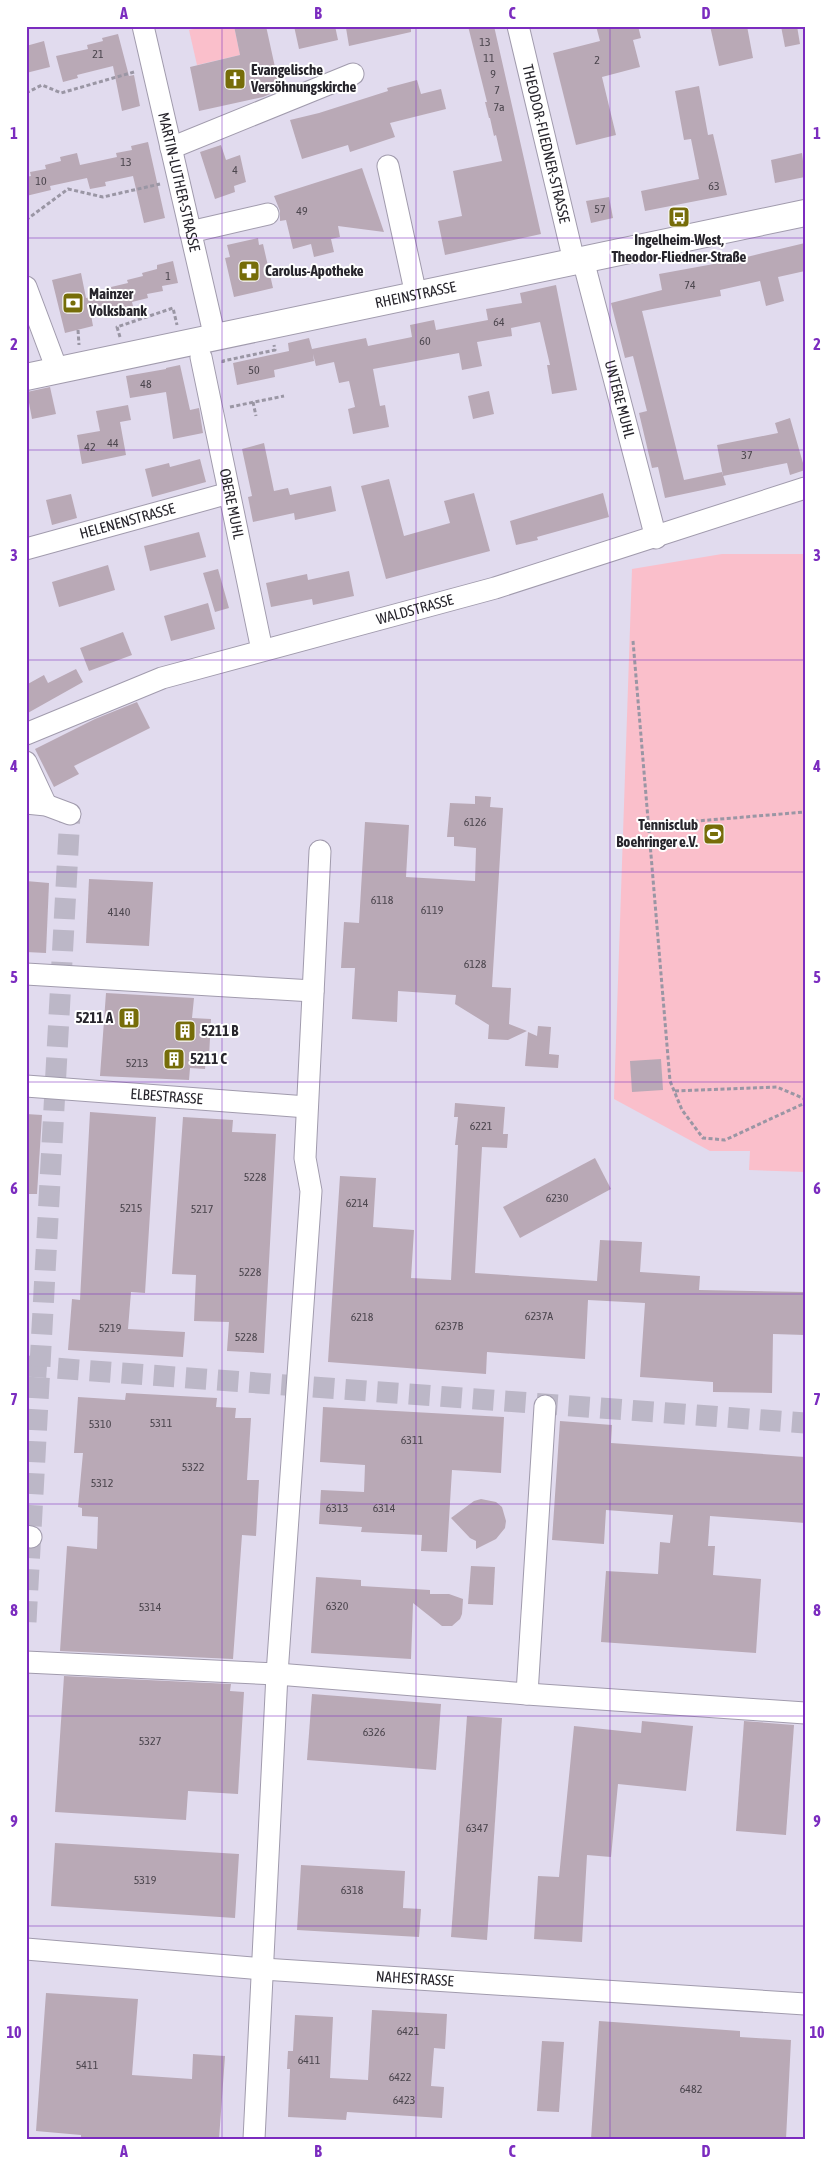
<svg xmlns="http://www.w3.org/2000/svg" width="831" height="2165" font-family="'Asap Condensed',sans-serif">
	<rect width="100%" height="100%" fill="#e1dbee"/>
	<g fill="#fabfcb">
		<polygon points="207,26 234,26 240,55 197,65 189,30"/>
		<polygon points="722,554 805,554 805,1172 749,1170 750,1151 710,1151 614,1099 632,569"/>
	</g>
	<g fill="#b9a9b6">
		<polygon points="234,26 266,26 280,90 263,97 199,111 190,67 240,55"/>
		<polygon points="294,26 335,26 338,40 299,49"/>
		<polygon points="354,26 411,26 411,32 349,46 346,28"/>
		<polygon points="468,26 494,26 541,234 445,255 438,221 462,216 453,171 502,161 496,135 494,136 490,118 489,118 485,102 487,102"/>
		<polygon points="596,26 638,26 641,38 633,40 640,67 602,77 616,135 576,145 553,53 600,41"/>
		<polygon points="710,26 747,26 753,58 719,66"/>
		<polygon points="781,26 797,26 800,44 785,47"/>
		<polygon points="118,34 129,76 134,75 140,106 122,111 113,66 77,75 78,78 63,82 56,56 88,49 87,45 103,41 102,38"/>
		<polygon points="44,41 50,67 26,73 26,46"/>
		<polygon points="417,80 421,94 441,89 446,109 390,123 395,137 350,152 348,145 302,159 290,120 319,113 388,91 387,88"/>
		<polygon points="699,86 708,135 713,134 727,195 645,211 641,191 699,179 691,139 684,140 675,91"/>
		<polygon points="148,142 165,218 144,223 133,176 105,182 106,186 90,189 87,178 50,186 51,190 26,196 26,177 31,176 30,172 46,169 45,165 61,161 60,157 77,153 80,165 117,157 116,153 132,150 131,146"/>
		<polygon points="221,145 226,160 240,155 246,182 234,186 235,192 215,199 200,152"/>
		<polygon points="802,153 805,177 775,183 771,160"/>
		<polygon points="362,168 384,232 338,226 340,237 331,239 334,252 314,257 311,244 293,249 286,220 280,221 280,211 274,196"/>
		<polygon points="609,197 613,218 591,223 586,201"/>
		<polygon points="258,238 259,245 263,244 273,288 234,297 225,258 230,257 227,245"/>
		<polygon points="805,243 805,271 778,277 784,301 766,306 760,281 720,290 721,296 642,311 684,480 722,472 726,485 665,498 658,467 652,468 639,413 647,411 633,356 625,358 611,303 662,290 659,274 730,261"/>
		<polygon points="173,261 178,283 162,286 163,291 147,294 148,298 132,302 133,306 91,315 93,326 65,333 52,280 81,273 86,298 112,292 111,287 128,283 127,280 143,276 142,273 157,269 157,265"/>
		<polygon points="556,285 577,390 552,394 547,365 550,365 540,322 511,328 512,336 477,342 482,366 462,370 459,353 373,369 380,406 385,405 389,427 353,434 348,409 355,407 349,381 339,383 334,362 316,366 313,354 314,361 274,370 275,377 237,385 233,363 289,351 288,343 309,338 312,349 366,338 368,346 412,337 410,325 434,320 436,330 488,320 486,309 522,303 520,293"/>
		<polygon points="180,365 190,410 199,408 203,433 173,439 166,392 130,398 126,376 166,369 166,368"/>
		<polygon points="50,387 56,414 32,419 27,392"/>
		<polygon points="489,391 494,414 473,419 468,396"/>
		<polygon points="128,405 131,420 120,422 126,455 82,464 77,435 100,431 96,411"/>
		<polygon points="790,418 805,470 790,475 787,463 723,476 717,445 778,433 775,423"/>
		<polygon points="264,443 274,491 288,488 290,495 331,486 336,511 295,520 294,513 253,522 248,497 252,496 242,449"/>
		<polygon points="200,459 206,482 152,497 145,469 169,463 170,467"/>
		<polygon points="389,479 404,536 450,523 444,501 474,493 490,551 386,579 361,486"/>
		<polygon points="603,493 609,517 537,537 538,540 516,545 510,521"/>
		<polygon points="71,494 77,518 52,525 46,500"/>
		<polygon points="199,532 206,557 150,571 144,546"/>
		<polygon points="108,565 115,590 59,607 52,582"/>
		<polygon points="218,569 229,608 215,612 203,573"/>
		<polygon points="349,571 354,596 313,605 312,599 271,607 266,583 307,574 308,580"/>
		<polygon points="208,603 215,629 171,641 164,616"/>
		<polygon points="123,632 132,655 89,671 80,648"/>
		<polygon points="76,669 83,682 26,714 26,685 44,675 48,683"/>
		<polygon points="137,702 150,728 74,766 79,774 54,787 35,749 95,719"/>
		<polygon points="475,796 491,797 490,807 503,808 492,987 511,988 509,1024 527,1031 508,1040 488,1039 489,1025 455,1004 456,995 398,991 397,1022 352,1019 355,968 341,968 344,922 359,923 365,822 409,825 406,877 475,881 476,848 454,846 454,837 447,837 450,803 475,804"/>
		<polygon points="89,879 153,882 149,946 86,943"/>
		<polygon points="26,881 49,883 46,953 26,952"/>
		<polygon points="106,993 194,998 192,1018 211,1019 209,1057 206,1057 205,1069 190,1068 189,1080 100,1076"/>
		<polygon points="538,1026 551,1027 549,1054 559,1055 558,1068 525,1066 528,1032 537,1036"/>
		<polygon points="661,1059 663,1090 632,1092 630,1061"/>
		<polygon points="455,1103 505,1107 503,1134 508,1134 507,1148 482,1147 475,1273 597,1281 600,1240 642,1242 640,1272 700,1276 699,1290 805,1292 805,1335 773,1334 772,1393 713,1392 713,1382 640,1377 645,1303 588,1300 585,1359 487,1352 486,1374 328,1362 340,1176 376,1178 373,1227 414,1230 411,1278 451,1280 458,1145 455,1145 458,1117 454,1117"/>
		<polygon points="90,1112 156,1117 145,1293 131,1292 128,1329 185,1332 183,1357 68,1350 72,1299 80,1300"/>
		<polygon points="26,1114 42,1115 37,1194 26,1194"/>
		<polygon points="183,1117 233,1120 232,1132 276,1134 264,1353 227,1351 229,1322 194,1321 196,1275 172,1274"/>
		<polygon points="595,1158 611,1189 520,1238 503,1207"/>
		<polygon points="126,1393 217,1398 216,1407 236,1408 235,1418 251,1418 247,1480 259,1480 256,1536 242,1535 233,1659 60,1651 67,1546 97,1549 98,1517 82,1516 82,1508 78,1507 83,1453 74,1453 78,1397 125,1400"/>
		<polygon points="323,1407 504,1417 501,1473 452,1470 447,1552 421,1551 422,1535 361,1532 362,1527 319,1524 321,1490 364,1492 365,1465 320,1462"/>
		<polygon points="560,1421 612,1425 611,1443 805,1457 805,1523 710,1516 708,1546 715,1546 713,1575 761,1579 756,1653 601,1642 606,1571 658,1574 660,1542 670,1543 673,1515 606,1510 604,1544 552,1540"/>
		<polygon points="481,1499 496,1502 502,1507 506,1521 505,1528 496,1539 476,1549 476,1541 470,1538 451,1518 474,1501"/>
		<polygon points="471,1566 495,1567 493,1605 468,1604"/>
		<polygon points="316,1577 361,1580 361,1586 430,1590 430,1594 449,1594 463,1599 462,1614 460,1619 452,1626 442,1626 413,1603 411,1659 311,1653"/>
		<polygon points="64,1676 231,1684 230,1691 244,1692 238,1794 188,1791 186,1820 55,1812"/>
		<polygon points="312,1694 441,1704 436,1770 307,1760"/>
		<polygon points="467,1716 502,1718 487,1940 451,1937"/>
		<polygon points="642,1721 693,1726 686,1791 618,1784 611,1857 587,1855 582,1942 534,1939 538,1876 559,1877 574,1726 641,1733"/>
		<polygon points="744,1721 794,1725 786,1835 736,1831"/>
		<polygon points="55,1843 239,1854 235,1918 51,1906"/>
		<polygon points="301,1865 405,1871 403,1908 421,1909 419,1937 297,1930"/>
		<polygon points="46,1993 138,1999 132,2075 192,2079 193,2054 225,2056 219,2139 94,2139 81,2138 81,2135 36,2131"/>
		<polygon points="372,2010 447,2014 445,2049 434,2048 431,2086 444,2087 442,2118 347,2112 346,2120 288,2117 290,2069 287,2069 288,2051 293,2051 295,2015 333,2017 330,2078 368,2080"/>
		<polygon points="599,2021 740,2031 740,2037 791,2040 786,2139 591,2139"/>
		<polygon points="542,2041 564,2042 559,2112 537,2111"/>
	</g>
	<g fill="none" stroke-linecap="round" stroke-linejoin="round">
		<g stroke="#bcb7c7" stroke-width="21" stroke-dasharray="21 11" stroke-linecap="butt">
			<polyline points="26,1366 805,1423"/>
			<polyline points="26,1622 70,814"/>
		</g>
		<g stroke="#a19bad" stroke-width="23">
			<g id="minor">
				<path id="s1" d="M143,26l72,312"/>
				<path id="s2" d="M518,26l56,235"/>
				<polyline points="171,148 353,74"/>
				<polyline points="388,166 416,295"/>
				<polyline points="190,232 268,214"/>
				<path id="s3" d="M583,260l73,278"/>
				<polyline points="26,287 53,359 55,371"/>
				<path id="s4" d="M201,357l61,293"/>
				<path id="s5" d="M26,549l203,-56"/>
				<path id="s6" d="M26,734l136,-56 333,-90 310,-100"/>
				<polyline points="26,762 46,805"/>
				<polyline points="26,803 46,805 70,814"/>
				<polyline points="26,974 313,991"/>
				<path id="s7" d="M26,1086l281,21"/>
				<polyline points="26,1536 31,1537"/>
				<polyline points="26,1662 277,1674 527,1694 805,1713"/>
				<polyline points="527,1694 545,1406"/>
				<path id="s8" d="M26,1949l237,20 542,35"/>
				<polyline points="254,2139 277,1674 311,1191 305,1158 320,851"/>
			</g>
		</g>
		<g stroke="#a19bad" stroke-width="28">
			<g id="major">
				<path id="s9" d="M26,377l779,-164"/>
			</g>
		</g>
		<g stroke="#9a96a4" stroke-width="3" stroke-dasharray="4 2.5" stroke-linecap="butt">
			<polyline points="26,93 42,85 61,93 134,72"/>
			<polyline points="26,220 68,189 103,197 160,184"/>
			<polyline points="78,330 79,345"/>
			<polyline points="120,337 117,327 173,308 177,325"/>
			<polyline points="223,363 223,361 275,350 274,345"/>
			<polyline points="253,402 256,416"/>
			<polyline points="230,407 284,396"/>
			<polyline points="633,641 670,1081 682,1110 703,1138 725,1140 805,1103"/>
			<polyline points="649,825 805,812"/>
			<polyline points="675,1091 777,1087 805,1099"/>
		</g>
		<use href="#minor" stroke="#fff" stroke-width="21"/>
		<use href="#major" stroke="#fff" stroke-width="26"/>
	</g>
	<path fill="none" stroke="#7b2cbf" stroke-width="1" stroke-opacity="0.55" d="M222,26v2113M416,26v2113M610,26v2113M26,238h779M26,450h779M26,660h779M26,872h779M26,1082h779M26,1294h779M26,1504h779M26,1716h779M26,1926h779"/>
	<defs>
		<g id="church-square" transform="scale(1.125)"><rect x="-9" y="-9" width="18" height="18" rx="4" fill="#766d09" stroke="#fff"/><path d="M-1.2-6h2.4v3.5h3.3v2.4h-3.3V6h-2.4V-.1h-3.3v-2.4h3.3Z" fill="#fff"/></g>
		<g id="bus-square" transform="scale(1.125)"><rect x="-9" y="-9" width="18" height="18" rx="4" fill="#766d09" stroke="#fff"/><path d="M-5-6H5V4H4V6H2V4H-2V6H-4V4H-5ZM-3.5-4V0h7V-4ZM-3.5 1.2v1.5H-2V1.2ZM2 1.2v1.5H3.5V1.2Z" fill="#fff"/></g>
		<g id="pharmacy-square" transform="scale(1.125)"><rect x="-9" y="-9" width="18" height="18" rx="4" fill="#766d09" stroke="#fff"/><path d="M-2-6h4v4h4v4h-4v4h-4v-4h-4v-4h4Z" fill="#fff"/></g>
		<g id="bank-square" transform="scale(1.125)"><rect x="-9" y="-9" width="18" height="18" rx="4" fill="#766d09" stroke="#fff"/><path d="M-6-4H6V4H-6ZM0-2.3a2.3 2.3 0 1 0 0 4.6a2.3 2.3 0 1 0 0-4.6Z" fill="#fff"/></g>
		<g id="stadium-square" transform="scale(1.125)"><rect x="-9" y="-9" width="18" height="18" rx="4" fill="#766d09" stroke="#fff"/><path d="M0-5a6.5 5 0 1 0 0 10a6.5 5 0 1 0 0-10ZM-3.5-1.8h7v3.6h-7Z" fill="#fff"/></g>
		<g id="building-square" transform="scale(1.125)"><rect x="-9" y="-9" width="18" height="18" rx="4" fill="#766d09" stroke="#fff"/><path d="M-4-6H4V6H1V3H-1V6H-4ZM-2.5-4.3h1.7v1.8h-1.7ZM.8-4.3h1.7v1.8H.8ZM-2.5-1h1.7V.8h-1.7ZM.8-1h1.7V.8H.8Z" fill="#fff"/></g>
	</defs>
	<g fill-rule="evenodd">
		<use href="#church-square" x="235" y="79"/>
		<use href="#bus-square" x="679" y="217"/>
		<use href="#pharmacy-square" x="249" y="271"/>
		<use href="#bank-square" x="73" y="303"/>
		<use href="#stadium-square" x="714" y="834"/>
		<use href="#building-square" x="129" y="1018"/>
		<use href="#building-square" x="185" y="1031"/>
		<use href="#building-square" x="174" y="1059"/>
	</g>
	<g text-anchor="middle" stroke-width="4" stroke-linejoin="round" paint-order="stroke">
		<g font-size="12" fill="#4c464e">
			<text x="485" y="46">13</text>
			<text x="98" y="58">21</text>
			<text x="489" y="62">11</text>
			<text x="597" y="64">2</text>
			<text x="493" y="78">9</text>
			<text x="497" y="94">7</text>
			<text x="499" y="111">7a</text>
			<text x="126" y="166">13</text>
			<text x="235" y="174">4</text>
			<text x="41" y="185">10</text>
			<text x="714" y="190">63</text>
			<text x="600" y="213">57</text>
			<text x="302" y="215">49</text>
			<text x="168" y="280">1</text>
			<text x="690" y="289">74</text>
			<text x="499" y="326">64</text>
			<text x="425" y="345">60</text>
			<text x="254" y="374">50</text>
			<text x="146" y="388">48</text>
			<text x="113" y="447">44</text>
			<text x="90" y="451">42</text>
			<text x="747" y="459">37</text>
			<text x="475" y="826">6126</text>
			<text x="382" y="904">6118</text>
			<text x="432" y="914">6119</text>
			<text x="119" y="916">4140</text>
			<text x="475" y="968">6128</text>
			<text x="137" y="1067">5213</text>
			<text x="481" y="1130">6221</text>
			<text x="255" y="1181">5228</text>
			<text x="557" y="1202">6230</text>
			<text x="357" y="1207">6214</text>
			<text x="131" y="1212">5215</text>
			<text x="202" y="1213">5217</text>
			<text x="250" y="1276">5228</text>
			<text x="539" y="1320">6237A</text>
			<text x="362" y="1321">6218</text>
			<text x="449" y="1330">6237B</text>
			<text x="110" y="1332">5219</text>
			<text x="246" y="1341">5228</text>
			<text x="161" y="1427">5311</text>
			<text x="100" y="1428">5310</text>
			<text x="412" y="1444">6311</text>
			<text x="193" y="1471">5322</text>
			<text x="102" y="1487">5312</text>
			<text x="337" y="1512">6313</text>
			<text x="384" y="1512">6314</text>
			<text x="337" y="1610">6320</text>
			<text x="150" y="1611">5314</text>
			<text x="374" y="1736">6326</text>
			<text x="150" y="1745">5327</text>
			<text x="477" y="1832">6347</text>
			<text x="145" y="1884">5319</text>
			<text x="352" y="1894">6318</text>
			<text x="408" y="2035">6421</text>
			<text x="309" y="2064">6411</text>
			<text x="87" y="2069">5411</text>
			<text x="400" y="2081">6422</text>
			<text x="691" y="2093">6482</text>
			<text x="404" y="2104">6423</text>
		</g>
		<g font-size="15" font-weight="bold" fill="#27252c" stroke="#fff" text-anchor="start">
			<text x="251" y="75">Evangelische<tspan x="251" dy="17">Versöhnungskirche</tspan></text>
			<text x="679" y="245" text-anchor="middle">Ingelheim-West,<tspan x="679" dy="17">Theodor-Fliedner-Straße</tspan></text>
			<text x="265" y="276">Carolus-Apotheke</text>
			<text x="89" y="299">Mainzer<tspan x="89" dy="17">Volksbank</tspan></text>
			<text x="698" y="830" text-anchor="end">Tennisclub<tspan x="698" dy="17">Boehringer e.V.</tspan></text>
			<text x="113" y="1023" text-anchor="end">5211 A</text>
			<text x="201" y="1036">5211 B</text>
			<text x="190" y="1064">5211 C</text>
		</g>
		<g font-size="15" fill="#27252c" stroke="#fff">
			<text dy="5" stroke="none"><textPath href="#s2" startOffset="121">THEODOR-FLIEDNER-STRASSE</textPath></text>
			<text dy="5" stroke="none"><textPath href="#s1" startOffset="160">MARTIN-LUTHER-STRASSE</textPath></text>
			<text dy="5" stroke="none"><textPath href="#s9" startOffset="398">RHEINSTRASSE</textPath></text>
			<text dy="5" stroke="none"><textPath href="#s3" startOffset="144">UNTERE MUHL</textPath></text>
			<text dy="5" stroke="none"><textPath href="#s4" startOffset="150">OBERE MUHL</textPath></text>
			<text dy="5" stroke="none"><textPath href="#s5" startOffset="105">HELENENSTRASSE</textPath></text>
			<text dy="5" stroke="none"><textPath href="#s6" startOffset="409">WALDSTRASSE</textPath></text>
			<text dy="5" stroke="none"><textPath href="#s7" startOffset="141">ELBESTRASSE</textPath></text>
			<text dy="5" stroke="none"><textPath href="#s8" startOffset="390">NAHESTRASSE</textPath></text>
		</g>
	</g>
	<rect width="831" height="2165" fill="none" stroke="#ffffff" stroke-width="55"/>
	<rect x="28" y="28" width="776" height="2110" fill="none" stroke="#7b2cbf" stroke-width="2"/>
	<g font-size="16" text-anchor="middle" font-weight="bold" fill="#7b2cbf">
		<text x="124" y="19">A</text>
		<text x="318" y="19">B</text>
		<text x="512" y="19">C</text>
		<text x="706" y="19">D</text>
		<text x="14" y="139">1</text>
		<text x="817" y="139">1</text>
		<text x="14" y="350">2</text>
		<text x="817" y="350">2</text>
		<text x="14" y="561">3</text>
		<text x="817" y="561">3</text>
		<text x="14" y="772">4</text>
		<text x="817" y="772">4</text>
		<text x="14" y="983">5</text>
		<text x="817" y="983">5</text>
		<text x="14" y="1194">6</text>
		<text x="817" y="1194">6</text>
		<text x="14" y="1405">7</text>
		<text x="817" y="1405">7</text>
		<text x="14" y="1616">8</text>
		<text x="817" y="1616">8</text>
		<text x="14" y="1827">9</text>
		<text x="817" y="1827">9</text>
		<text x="14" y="2038">10</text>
		<text x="817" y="2038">10</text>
		<text x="124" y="2157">A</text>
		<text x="318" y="2157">B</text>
		<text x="512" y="2157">C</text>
		<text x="706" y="2157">D</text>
	</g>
</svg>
